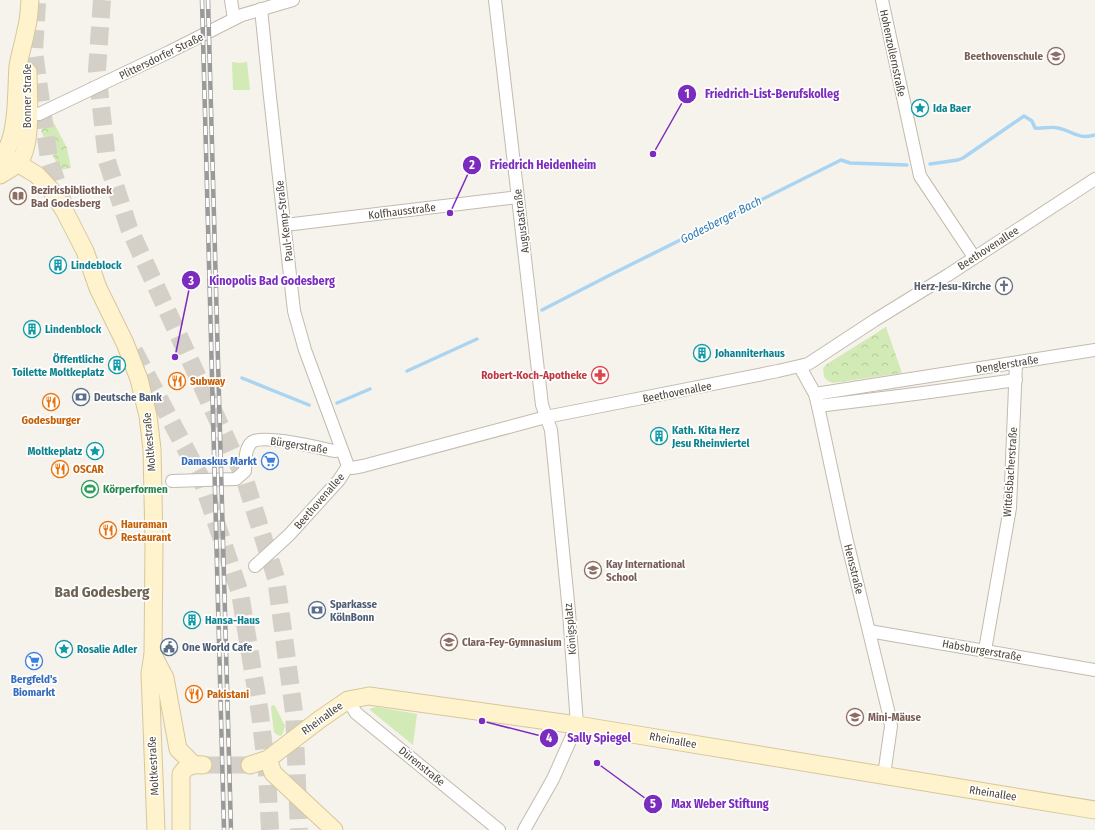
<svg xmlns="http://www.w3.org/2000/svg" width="1095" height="830" font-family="'Fira Sans Condensed',sans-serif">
	<defs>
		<pattern id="park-crowns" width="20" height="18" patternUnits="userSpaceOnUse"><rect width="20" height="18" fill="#d2eab5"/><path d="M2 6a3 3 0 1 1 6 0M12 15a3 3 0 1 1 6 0" fill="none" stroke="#b6ca9c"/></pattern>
	</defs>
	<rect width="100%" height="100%" fill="#f6f3ec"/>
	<g fill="#d2eab5">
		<polygon points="232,62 239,63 247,62 250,90 233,90"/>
		<polygon points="272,705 275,706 285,726 283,733 281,736 277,735 274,732 271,708"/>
		<polygon points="377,707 417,714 413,745 370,710 371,708"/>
	</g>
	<g fill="url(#park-crowns)">
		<polygon points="53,121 67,148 71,168 60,170 41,131 44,126"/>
		<polygon points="886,327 902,373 833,383 828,381 824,377 823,368 827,364"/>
	</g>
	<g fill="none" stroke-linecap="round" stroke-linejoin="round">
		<g stroke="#a9d4f2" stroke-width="3.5">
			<path d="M930,164l28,-4 5,-2 61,-42 8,5 3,7c8,1 15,-2 23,0 15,3 20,12 37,7"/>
			<polyline points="542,310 612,274 837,162 841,160 850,163 907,165"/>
			<polyline points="407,371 477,339"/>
			<polyline points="242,378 309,405"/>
			<polyline points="337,403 370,389"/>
		</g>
		<polyline stroke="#d4d0c8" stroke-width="17" stroke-dasharray="17 8" stroke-linecap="butt" points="204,765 250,765"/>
		<g stroke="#d4d0c8" stroke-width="18" stroke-dasharray="18 9" stroke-linecap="butt">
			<polyline points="102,0 97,70 107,161 129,228 244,477 276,578 294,712 299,830"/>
			<polyline points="37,3 34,52 49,159 65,208"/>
			<polyline points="134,351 201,478 240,593 260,714 267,773 270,830"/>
		</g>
		<g stroke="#c2bbae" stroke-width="14">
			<g id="street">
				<polyline points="231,0 234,19"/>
				<polyline points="495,0 542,405 551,430 569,612 577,725 553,779 524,830"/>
				<polyline points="882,0 920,176 974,257"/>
				<polyline points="261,9 270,97 294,311 305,350 348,466"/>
				<polyline points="29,114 39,114 169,52 242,15 293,0"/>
				<polyline points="285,225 518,197"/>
				<polyline points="800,367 815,394 818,406 846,537 888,710 891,726 884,775"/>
				<polyline points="815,394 1095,350"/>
				<polyline points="818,406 923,393 1016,380"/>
				<polyline points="348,466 352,468 363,466 546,417 778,371 808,364 875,320 948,275 1095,179"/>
				<path d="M172,481l64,-2 9,-8c1,-10 -1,-22 7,-29 11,-8 68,6 82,9l7,-1"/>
				<polyline points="255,566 289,535 339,480 348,466"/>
				<polyline points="869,631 1095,670"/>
				<polyline points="985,650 1010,508 1016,363"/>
				<polyline points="348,700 356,713 499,830"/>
			</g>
		</g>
		<g stroke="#d6c79b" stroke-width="19">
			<g id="secondary">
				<polyline points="4,155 37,175 51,190 65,212 85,251 98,288 125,343 139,379 148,416 152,449 154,542 153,655 150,673 156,830"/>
				<path d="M0,157c19,-14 16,-68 18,-91 2,-12 6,-24 8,-36 3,-9 3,-20 4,-30"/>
				<path d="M0,175c6,-4 13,-7 18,-12 15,-15 10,-70 10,-91"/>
				<polyline points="153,655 165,678 178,749 193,764"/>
				<polyline points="268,759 273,773 334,830"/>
				<polyline points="250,765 268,759 319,720 348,700 369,696 577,725 1095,810"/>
				<path d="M181,830v-56c6,-9 12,-10 22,-9"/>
			</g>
		</g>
		<use href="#street" stroke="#fff" stroke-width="12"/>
		<use href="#secondary" stroke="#fff3cd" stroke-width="17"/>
		<g stroke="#9a9a9a" stroke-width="4.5">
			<g id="rail">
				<polyline points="202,0 224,830"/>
				<polyline points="208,0 231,830"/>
			</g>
		</g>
		<use href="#rail" stroke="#fff" stroke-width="3" stroke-dasharray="9" stroke-linecap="butt"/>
	</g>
	<defs>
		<g id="school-ring" transform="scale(0.9)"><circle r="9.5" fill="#fff" stroke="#8d6e63" stroke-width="1.5"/><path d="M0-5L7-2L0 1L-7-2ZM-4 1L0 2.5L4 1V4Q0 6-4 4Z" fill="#8d6e63"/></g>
		<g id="sight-ring" transform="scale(0.9)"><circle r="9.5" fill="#fff" stroke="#0f9aa8" stroke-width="1.5"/><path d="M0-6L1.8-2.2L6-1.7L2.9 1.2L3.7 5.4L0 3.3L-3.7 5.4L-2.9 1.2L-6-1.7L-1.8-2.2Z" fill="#0f9aa8"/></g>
		<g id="library-ring" transform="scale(0.9)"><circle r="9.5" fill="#fff" stroke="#8d6e63" stroke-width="1.5"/><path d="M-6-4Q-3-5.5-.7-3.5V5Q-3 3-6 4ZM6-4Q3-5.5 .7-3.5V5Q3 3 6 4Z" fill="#8d6e63"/></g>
		<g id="building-ring" transform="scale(0.9)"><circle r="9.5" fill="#fff" stroke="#0f9aa8" stroke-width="1.5"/><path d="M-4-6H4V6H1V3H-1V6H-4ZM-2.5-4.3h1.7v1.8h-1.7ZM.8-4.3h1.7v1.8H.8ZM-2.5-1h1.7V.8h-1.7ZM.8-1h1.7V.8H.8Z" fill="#0f9aa8"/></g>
		<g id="church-ring" transform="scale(0.9)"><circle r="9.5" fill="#fff" stroke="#6b7280" stroke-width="1.5"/><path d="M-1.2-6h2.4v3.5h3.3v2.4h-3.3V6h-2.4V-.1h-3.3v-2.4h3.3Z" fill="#6b7280"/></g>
		<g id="pharmacy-ring" transform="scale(0.9)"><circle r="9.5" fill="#fff" stroke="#e0444e" stroke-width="1.5"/><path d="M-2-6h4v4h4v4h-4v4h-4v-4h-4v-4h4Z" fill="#e0444e"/></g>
		<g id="restaurant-ring" transform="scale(0.9)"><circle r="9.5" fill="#fff" stroke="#e8710a" stroke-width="1.5"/><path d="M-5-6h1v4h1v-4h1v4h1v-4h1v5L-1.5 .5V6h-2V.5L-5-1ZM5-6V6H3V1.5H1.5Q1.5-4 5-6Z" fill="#e8710a"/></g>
		<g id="bank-ring" transform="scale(0.9)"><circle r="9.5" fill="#fff" stroke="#5c6f8a" stroke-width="1.5"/><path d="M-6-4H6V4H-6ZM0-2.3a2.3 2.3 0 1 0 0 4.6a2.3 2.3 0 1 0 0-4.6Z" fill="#5c6f8a"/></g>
		<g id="supermarket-ring" transform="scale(0.9)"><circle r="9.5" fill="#fff" stroke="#3f7fe0" stroke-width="1.5"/><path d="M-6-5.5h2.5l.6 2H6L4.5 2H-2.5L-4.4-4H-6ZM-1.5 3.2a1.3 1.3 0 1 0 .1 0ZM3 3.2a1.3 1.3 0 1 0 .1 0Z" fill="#3f7fe0"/></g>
		<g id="stadium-ring" transform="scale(0.9)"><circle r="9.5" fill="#fff" stroke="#2e9e5b" stroke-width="1.5"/><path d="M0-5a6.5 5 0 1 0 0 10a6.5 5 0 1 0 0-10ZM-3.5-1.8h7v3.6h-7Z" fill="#2e9e5b"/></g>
		<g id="civic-ring" transform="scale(0.9)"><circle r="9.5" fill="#fff" stroke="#5c6f8a" stroke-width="1.5"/><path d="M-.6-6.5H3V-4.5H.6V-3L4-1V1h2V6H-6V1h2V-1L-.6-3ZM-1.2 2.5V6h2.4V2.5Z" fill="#5c6f8a"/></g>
	</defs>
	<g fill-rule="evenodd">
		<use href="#school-ring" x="1056" y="56"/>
		<use href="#sight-ring" x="920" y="108"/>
		<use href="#library-ring" x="18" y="196"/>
		<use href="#building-ring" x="58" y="265"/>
		<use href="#church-ring" x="1004" y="286"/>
		<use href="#building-ring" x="32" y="329"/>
		<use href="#building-ring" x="702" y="353"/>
		<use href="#building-ring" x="117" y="365"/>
		<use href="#pharmacy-ring" x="600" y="375"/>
		<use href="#restaurant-ring" x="177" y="381"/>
		<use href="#bank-ring" x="81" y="397"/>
		<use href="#restaurant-ring" x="51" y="402"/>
		<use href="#building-ring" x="659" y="436"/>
		<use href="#sight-ring" x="95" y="451"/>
		<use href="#supermarket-ring" x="270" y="461"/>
		<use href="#restaurant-ring" x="60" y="469"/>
		<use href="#stadium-ring" x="90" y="489"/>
		<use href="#restaurant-ring" x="108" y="530"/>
		<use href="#school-ring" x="593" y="570"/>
		<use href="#bank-ring" x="317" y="610"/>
		<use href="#building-ring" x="192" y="620"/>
		<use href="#school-ring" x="449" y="642"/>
		<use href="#civic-ring" x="169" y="647"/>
		<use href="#sight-ring" x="64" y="649"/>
		<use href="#supermarket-ring" x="34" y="661"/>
		<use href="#restaurant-ring" x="194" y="694"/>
		<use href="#school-ring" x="855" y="717"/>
	</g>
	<g text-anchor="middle" stroke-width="3.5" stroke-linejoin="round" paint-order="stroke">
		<g font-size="11" fill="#4b4439" stroke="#fff">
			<text transform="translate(893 53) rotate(78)" y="4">Hohenzollernstraße</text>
			<text transform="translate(161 56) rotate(-26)" y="4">Plittersdorfer Straße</text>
			<text transform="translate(27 96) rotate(-90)" y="4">Bonner Straße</text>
			<text transform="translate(402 211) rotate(-7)" y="4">Kolfhausstraße</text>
			<text transform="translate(284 221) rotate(-97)" y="4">Paul-Kemp-Straße</text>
			<text transform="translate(521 221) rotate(-97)" y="4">Augustastraße</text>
			<text transform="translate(988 248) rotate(-33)" y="4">Beethovenallee</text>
			<text transform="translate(1007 364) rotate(-9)" y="4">Denglerstraße</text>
			<text transform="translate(677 392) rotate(-11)" y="4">Beethovenallee</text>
			<text transform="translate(149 442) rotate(-95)" y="4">Moltkestraße</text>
			<text transform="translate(299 445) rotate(9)" y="4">Bürgerstraße</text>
			<text transform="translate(1010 472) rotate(-86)" y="4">Wittelsbacherstraße</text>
			<text transform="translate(319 501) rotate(-49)" y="4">Beethovenallee</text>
			<text transform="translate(854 569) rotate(76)" y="4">Hensstraße</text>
			<text transform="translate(570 629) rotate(-95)" y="4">Königsplatz</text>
			<text transform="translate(982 650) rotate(10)" y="4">Habsburgerstraße</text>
			<text transform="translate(322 718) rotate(-36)" y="4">Rheinallee</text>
			<text transform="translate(673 740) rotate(10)" y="4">Rheinallee</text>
			<text transform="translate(153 766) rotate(-93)" y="4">Moltkestraße</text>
			<text transform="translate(422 766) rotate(39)" y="4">Dürenstraße</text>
			<text transform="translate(993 793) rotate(9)" y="4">Rheinallee</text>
		</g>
		<g font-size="11" font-weight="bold" fill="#785e54" stroke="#fff" text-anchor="start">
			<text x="1043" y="60" text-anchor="end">Beethovenschule</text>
			<text x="31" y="194">Bezirksbibliothek<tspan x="31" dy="13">Bad Godesberg</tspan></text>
			<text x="606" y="568">Kay International<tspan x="606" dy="13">School</tspan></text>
			<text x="462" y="646">Clara-Fey-Gymnasium</text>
			<text x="868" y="721">Mini-Mäuse</text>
		</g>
		<g font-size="11" font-weight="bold" fill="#0d838f" stroke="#fff" text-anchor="start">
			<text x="933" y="112">Ida Baer</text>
			<text x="71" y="269">Lindeblock</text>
			<text x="45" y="333">Lindenblock</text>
			<text x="715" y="357">Johanniterhaus</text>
			<text x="104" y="363" text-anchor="end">Öffentliche<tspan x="104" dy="13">Toilette Moltkeplatz</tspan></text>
			<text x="672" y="434">Kath. Kita Herz<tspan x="672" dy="13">Jesu Rheinviertel</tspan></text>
			<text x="82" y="455" text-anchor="end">Moltkeplatz</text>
			<text x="205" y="624">Hansa-Haus</text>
			<text x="77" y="653">Rosalie Adler</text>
		</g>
		<g font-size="11" font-weight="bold" fill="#5b616d" stroke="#fff" text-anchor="end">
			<text x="991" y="290">Herz-Jesu-Kirche</text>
		</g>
		<g font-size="11" font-weight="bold" fill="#be3a42" stroke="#fff" text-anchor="end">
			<text x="587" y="379">Robert-Koch-Apotheke</text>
		</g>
		<g font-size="11" font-weight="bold" fill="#c56008" stroke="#fff" text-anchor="start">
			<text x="190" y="385">Subway</text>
			<text x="51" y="424" text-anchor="middle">Godesburger</text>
			<text x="73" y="473">OSCAR</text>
			<text x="121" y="528">Hauraman<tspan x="121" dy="13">Restaurant</tspan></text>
			<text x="207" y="698">Pakistani</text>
		</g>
		<g font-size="11" font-weight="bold" fill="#4e5e75" stroke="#fff" text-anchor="start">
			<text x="94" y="401">Deutsche Bank</text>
			<text x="330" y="608">Sparkasse<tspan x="330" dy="13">KölnBonn</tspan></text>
			<text x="182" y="651">One World Cafe</text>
		</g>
		<g font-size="11" font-weight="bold" fill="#366cbe" stroke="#fff" text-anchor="end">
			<text x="257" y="465">Damaskus Markt</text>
			<text x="34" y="683" text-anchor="middle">Bergfeld's<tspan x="34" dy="13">Biomarkt</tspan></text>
		</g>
		<g font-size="11" font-weight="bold" fill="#27864d" stroke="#fff" text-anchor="start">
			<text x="103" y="493">Körperformen</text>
		</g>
		<g font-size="12" font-style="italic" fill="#2e7ab2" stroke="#fff">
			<text transform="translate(721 220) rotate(-27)" y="4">Godesberger Bach</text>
		</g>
		<g font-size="15" font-weight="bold" fill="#6e6250" stroke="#fff">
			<text x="102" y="597">Bad Godesberg</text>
		</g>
	</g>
	<path fill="none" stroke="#7b2cbf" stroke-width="1.5" d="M653 154L687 94M450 213L472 165M175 357L191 280M482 721L549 738M597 763L653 804"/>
	<g fill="#7b2cbf" stroke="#fff" stroke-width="1.5">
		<circle cx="653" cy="154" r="4"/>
		<circle cx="450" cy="213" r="4"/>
		<circle cx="175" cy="357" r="4"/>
		<circle cx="482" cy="721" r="4"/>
		<circle cx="597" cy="763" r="4"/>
		<circle cx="687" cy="94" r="10"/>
		<circle cx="472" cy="165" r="10"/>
		<circle cx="191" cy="280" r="10"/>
		<circle cx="549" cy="738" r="10"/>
		<circle cx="653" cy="804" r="10"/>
	</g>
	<g font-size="12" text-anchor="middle" font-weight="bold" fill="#fff">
		<text x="687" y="98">1</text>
		<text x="472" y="169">2</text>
		<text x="191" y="285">3</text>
		<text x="549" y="742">4</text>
		<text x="653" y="808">5</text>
	</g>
	<g font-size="12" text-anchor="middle" font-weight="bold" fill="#7b2cbf" stroke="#fff" stroke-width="3.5" stroke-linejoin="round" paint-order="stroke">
		<text x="772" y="98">Friedrich-List-Berufskolleg</text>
		<text x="543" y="169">Friedrich Heidenheim</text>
		<text x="272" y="285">Kinopolis Bad Godesberg</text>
		<text x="599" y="742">Sally Spiegel</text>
		<text x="720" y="808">Max Weber Stiftung</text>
	</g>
</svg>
